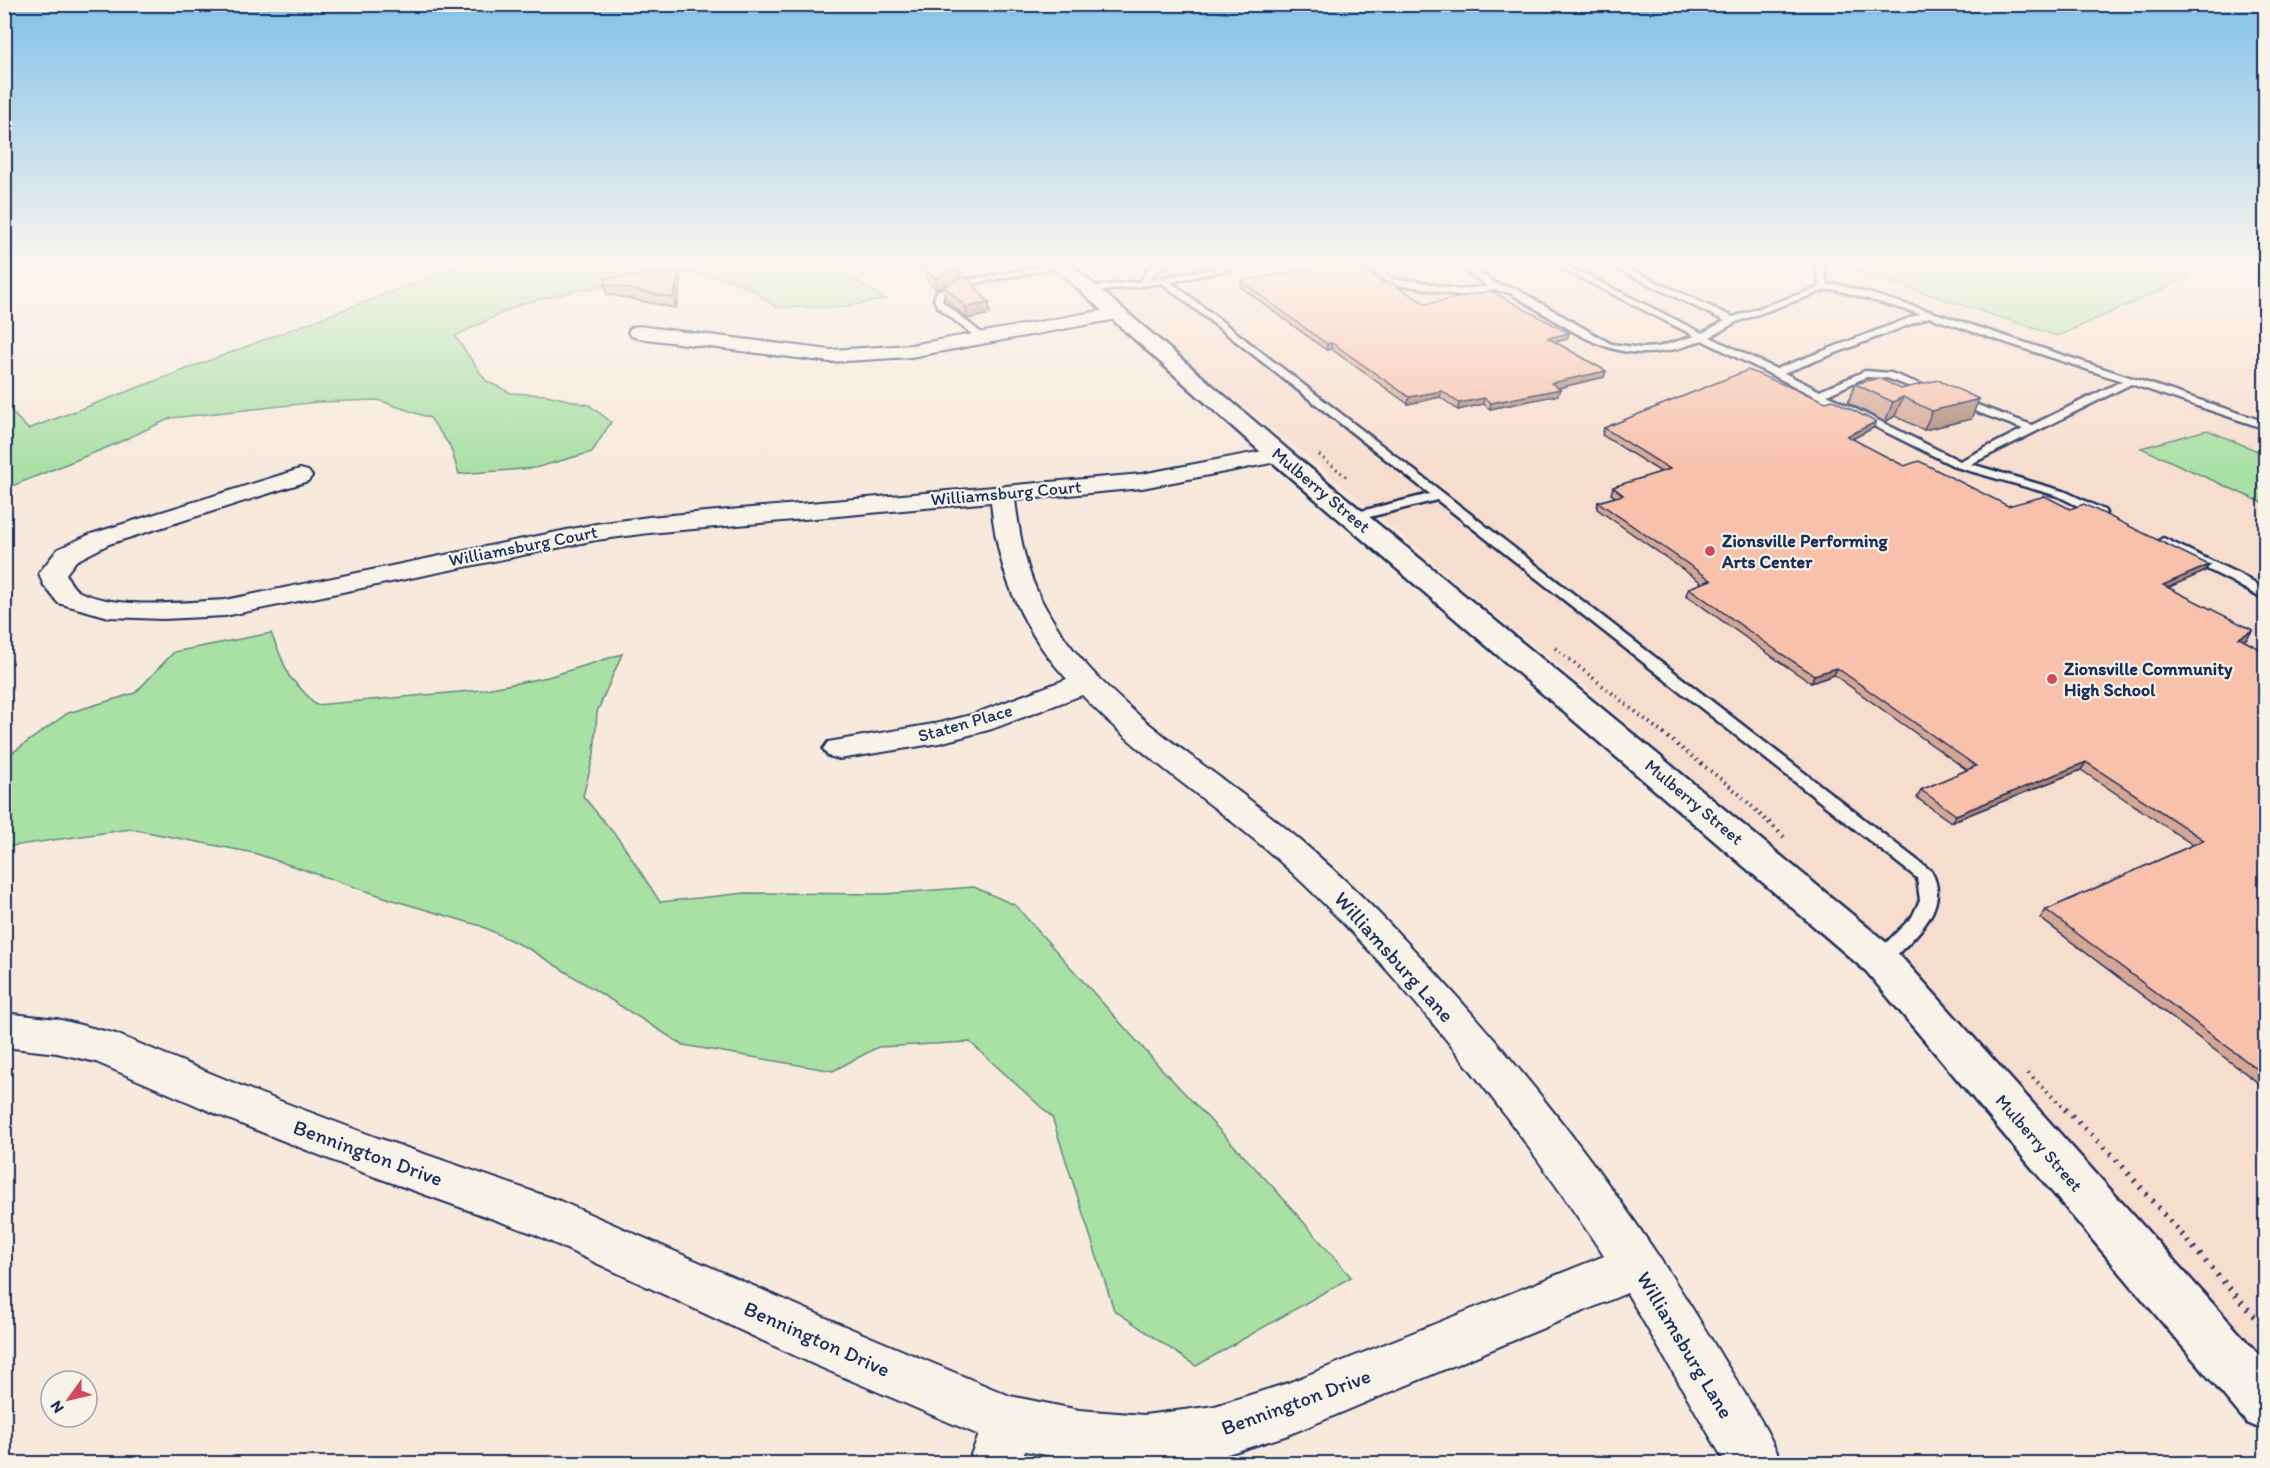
<svg xmlns="http://www.w3.org/2000/svg" width="2270" height="1468" font-family="Itim,sans-serif">
	<rect width="100%" height="100%" fill="#f7e9dc"/>
	<filter id="ink" filterUnits="userSpaceOnUse"><feTurbulence type="fractalNoise" baseFrequency=".0167" numOctaves="2"/><feDisplacementMap in="SourceGraphic" scale="12" xChannelSelector="R" yChannelSelector="G"/><feConvolveMatrix kernelMatrix="1 2 1 2 8 2 1 2 1" color-interpolation-filters="sRGB"/></filter>
	<g filter="url(#ink)">
		<polygon fill="#f7ddcd" points="1125,264 2265,264 2265,1372 2005,1073 1813,883 1593,694 1474,597 1316,463 1172,350 1098,283 1094,272"/>
		<g fill="#a9e0a4" stroke="#628881" stroke-width="1.5">
			<polygon points="465,264 849,264 868,278 855,280 886,299 842,307 776,307 752,289 725,278 689,272 579,290 521,304 455,336 486,381 511,393 547,395 589,405 611,422 592,452 535,468 459,474 450,446 430,418 378,400 318,402 171,418 113,445 5,489 4,404 28,429"/>
			<polygon points="1834,264 2142,264 2190,277 2058,336"/>
			<polygon points="2207,430 2265,454 2265,504 2141,448"/>
			<polygon points="271,633 289,676 316,705 481,690 548,677 622,654 597,712 594,754 583,796 621,842 660,902 746,893 884,894 974,887 1015,905 1159,1066 1274,1188 1351,1277 1196,1366 1114,1310 1052,1117 970,1042 878,1047 833,1071 683,1045 531,950 481,926 396,901 254,853 131,829 5,847 5,758 68,713 135,693 174,652"/>
		</g>
		<g fill="none" stroke-linecap="round" stroke-linejoin="round">
			<g stroke="#1b2f5e" stroke-width="5">
				<g id="service">
					<polygon points="1057,264 1065,266 963,286 944,294 942,300 944,303 985,336 985,340 979,340 938,307 934,300 937,291 961,281"/>
					<path d="M1156,264h15l-16,7 -5,9 86,-16h17l-82,18 760,589c22,38 -21,70 -45,94l-6,2 -6,-2 -3,-5 3,-5 38,-38 8,-17 -3,-22 -480,-378 -84,21 -4,-1v-6l81,-20 -268,-211 -74,10 -4,-3 4,-3 53,-6 6,-12z"/>
					<path d="M1360,264h10l25,16 22,1 42,9 29,-4 -34,-22h10l35,21 17,4 95,55 31,4 16,-1 37,-11 -142,-72h11l138,69 23,-12 -118,-57h11l115,53 87,-30 -6,-23h8l6,21h12l92,27 334,110v7l-135,-45 -160,80 95,28 38,18 2,3 -6,4 -42,-21 -102,-29 -254,-127c-83,35 -123,-7 -192,-47l-14,-3 -37,6 -42,-9 -24,-2zM1826,290h11l83,24 -144,55 -66,-32 26,-15zM1929,317l193,64 -90,44 -71,-26h-8v4l70,26 -63,32 -133,-66 39,-18 21,1 47,18 5,-3 -1,-2 -47,-18 -26,-2 -45,20 -36,-18z"/>
					<polygon points="2163,538 2243,576 2266,591 2266,601 2233,582 2159,545 2157,542"/>
				</g>
			</g>
			<g stroke="#1b2f5e" stroke-width="4">
				<g id="minor">
					<polygon points="1116,308 1123,310 1125,314 1123,318 911,357 830,362 638,338 631,336 628,332 631,328 638,326 830,350 911,345"/>
					<path d="M1279,448l8,2 4,5 -4,5 -145,28 -127,12c4,30 9,63 22,91 44,95 138,151 218,213 50,38 97,81 140,126 122,127 232,268 322,419 22,37 49,74 65,115h-56l-99,-171 -339,142 -73,23 -41,6h-79l-70,-13 -5,13h-53l12,-29 -166,-71 -281,-131 -173,-62 -138,-55 -125,-54 -39,-9 -53,-6v-34l53,6 59,15 135,56 127,48 182,63 289,127 161,68 69,14 65,5 71,-9 73,-23 316,-127c-90,-136 -198,-278 -318,-389 -65,-60 -144,-107 -204,-172l-90,34 -53,14 -100,16 -11,-3 -5,-7 5,-7 111,-19 32,-8 96,-36c-46,-49 -70,-110 -76,-177l-342,31 -53,7 -371,76 -62,3 -54,-2 -51,-14 -15,-19 -4,-11 19,-24 33,-15 209,-65 8,2 4,5 -4,5 -199,63 -33,17 -10,13c3,6 7,15 14,18 39,18 102,10 145,8l371,-76 53,-7 493,-43z"/>
				</g>
			</g>
			<g stroke="#1b2f5e" stroke-width="5">
				<polygon id="tertiary" points="1050,264 1070,264 1288,450 1894,949 2266,1363 2266,1431 2247,1423 1866,971 1270,460"/>
			</g>
			<polyline stroke="#1b2f5e" stroke-width="3" stroke-dasharray="1.5 4" stroke-linecap="butt" points="1319,455 1348,478"/>
			<polyline stroke="#1b2f5e" stroke-width="4" stroke-dasharray="1.5 4.5" stroke-linecap="butt" points="1555,648 1737,792 1770,824"/>
			<g stroke="#1b2f5e" stroke-width="4.5" stroke-dasharray="1.5 5" stroke-linecap="butt">
				<polyline points="1769,822 1785,838"/>
				<polyline points="2028,1073 2066,1110"/>
			</g>
			<polyline stroke="#1b2f5e" stroke-width="6" stroke-dasharray="2 7" stroke-linecap="butt" points="2065,1109 2113,1156 2266,1330"/>
			<use href="#service" fill="#f7f3e8" fill-rule="evenodd"/>
			<use href="#minor" fill="#f7f3e8" fill-rule="evenodd"/>
			<use href="#tertiary" fill="#f7f3e8" fill-rule="evenodd"/>
		</g>
		<g fill="#d5a693" stroke="#1b2f5e" stroke-width="1.5">
			<polygon points="918,264 955,264 960,279 990,314 967,319 945,298 944,286 957,280 936,289 926,279 925,274"/>
			<polygon points="679,273 681,282 676,308 607,294 605,284"/>
			<polygon points="1241,281 1384,283 1426,304 1569,333 1567,339 1555,342 1606,371 1604,377 1558,388 1558,395 1490,409 1483,404 1458,410 1440,397 1408,404 1331,349 1326,350 1241,287"/>
			<polygon points="1855,384 1901,389 1971,419 1924,430 1895,416 1885,422 1848,403"/>
			<polygon points="1826,402 1873,428 1852,439 1904,466 2008,506 2070,509 2209,565 2204,572 2168,587 2247,638 2243,640 2265,652 2265,1088 2040,918 2046,910 2193,845 2081,770 1951,822 1917,798 1921,790 1967,770 1834,675 1811,683 1777,660 1686,595 1689,588 1702,583 1597,509 1598,502 1615,497 1611,494 1613,487 1661,472 1602,435 1604,428"/>
		</g>
		<g fill="#ae8778" stroke="#1b2f5e" stroke-width="1.5">
			<polygon points="959,268 960,279 936,289 935,278"/>
			<polygon points="679,273 681,282 676,308 673,298"/>
			<polygon points="989,303 990,314 967,319 966,307"/>
			<polygon points="1569,333 1567,339 1546,344 1548,338"/>
			<polygon points="1332,343 1331,349 1326,350 1327,344"/>
			<polygon points="1606,371 1604,377 1549,390 1551,383"/>
			<polygon points="1560,389 1558,395 1490,409 1491,403"/>
			<polygon points="1442,391 1440,397 1408,404 1409,397"/>
			<polygon points="1903,397 1895,416 1885,422 1893,402"/>
			<polygon points="1484,398 1483,404 1458,410 1459,403"/>
			<polygon points="1979,399 1971,419 1924,430 1932,411"/>
			<polygon points="1876,422 1873,428 1845,443 1847,436"/>
			<polygon points="2209,565 2204,572 2158,592 2163,585"/>
			<polygon points="2253,630 2247,638 2234,646 2239,638"/>
			<polygon points="1837,668 1834,675 1811,683 1814,675"/>
			<polygon points="2086,762 2081,770 1951,822 1956,815"/>
		</g>
		<g fill="#f8c1ab" stroke="#1b2f5e" stroke-width="1.5">
			<polygon points="926,264 955,264 959,268 935,278 925,267 928,267"/>
			<polygon points="1340,264 1352,264 1384,283 1390,282 1426,304 1491,291 1569,333 1548,338 1606,371 1551,383 1560,389 1491,403 1484,398 1459,403 1442,391 1409,397 1332,343 1327,344 1241,281"/>
			<polygon points="679,273 673,298 605,284 605,278"/>
			<polygon points="966,276 989,303 966,307 944,286"/>
			<polygon points="1748,370 1826,402 1833,400 1876,422 1847,436 1904,466 1919,461 2008,506 2045,496 2070,509 2084,504 2209,565 2163,585 2253,630 2239,638 2265,652 2265,1075 2046,910 2204,840 2086,762 1956,815 1921,790 1976,766 1837,668 1814,675 1780,653 1689,588 1711,580 1598,502 1623,495 1613,487 1670,469 1604,428"/>
			<polygon points="1879,378 1901,389 1938,380 1979,399 1932,411 1903,397 1893,402 1855,384"/>
		</g>
	</g>
	<linearGradient id="sky" x2="0" y2="1"><stop stop-color="#82c2e9"/><stop offset="0.56" stop-color="#fbf5ef"/><stop offset="1" stop-color="#fbf5ef" stop-opacity="0"/></linearGradient>
	<rect width="2270" height="470" fill="url(#sky)"/>
	<g fill="#d1495b" stroke="#f7f3e8" stroke-width="2">
		<circle cx="1710" cy="551" r="6"/>
		<circle cx="2052" cy="679" r="6"/>
	</g>
	<g text-anchor="middle" stroke-width="4.5" stroke-linejoin="round" paint-order="stroke">
		<g font-size="18" fill="#1b2f5e" stroke="#f7f3e8">
			<text transform="translate(1321 490) rotate(40)" y="6">Mulberry Street</text>
			<text transform="translate(1006 493) rotate(-5)" y="6">Williamsburg Court</text>
			<text transform="translate(523 546) rotate(-11)" y="6">Williamsburg Court</text>
			<text transform="translate(965 723) rotate(-16)" y="6">Staten Place</text>
			<text transform="translate(1694 802) rotate(40)" y="6">Mulberry Street</text>
			<text transform="translate(2039 1143) rotate(49)" y="6">Mulberry Street</text>
		</g>
		<g font-size="18" font-weight="bold" fill="#1b2f5e" stroke="#f7f3e8" text-anchor="start">
			<text x="1722" y="547">Zionsville Performing<tspan x="1722" dy="21">Arts Center</tspan></text>
			<text x="2064" y="675">Zionsville Community<tspan x="2064" dy="21">High School</tspan></text>
		</g>
		<g font-size="21" fill="#1b2f5e" stroke="#f7f3e8">
			<text transform="translate(1394 957) rotate(48)" y="7">Williamsburg Lane</text>
			<text transform="translate(368 1153) rotate(20)" y="7">Bennington Drive</text>
			<text transform="translate(817 1339) rotate(24)" y="7">Bennington Drive</text>
			<text transform="translate(1685 1345) rotate(59)" y="7">Williamsburg Lane</text>
			<text transform="translate(1296 1402) rotate(-20)" y="7">Bennington Drive</text>
		</g>
	</g>
	<rect width="2270" height="1468" fill="none" stroke="#f7f3e8" stroke-width="24"/>
	<rect x="12" y="12" width="2246" height="1444" fill="none" stroke="#1b2f5e" stroke-width="2" filter="url(#ink)"/>
	<g transform="translate(69 1399) rotate(236)"><circle r="28" fill="#f7f3e8" stroke="#9fa5b1" stroke-width="1.5"/>
	<path d="M0-4.5L10 22L0 15L-10 22Z" fill="#d1495b"/>
	<text y="-9" font-size="16" font-weight="bold" text-anchor="middle" fill="#1b2f5e">N</text>
	</g>
</svg>
